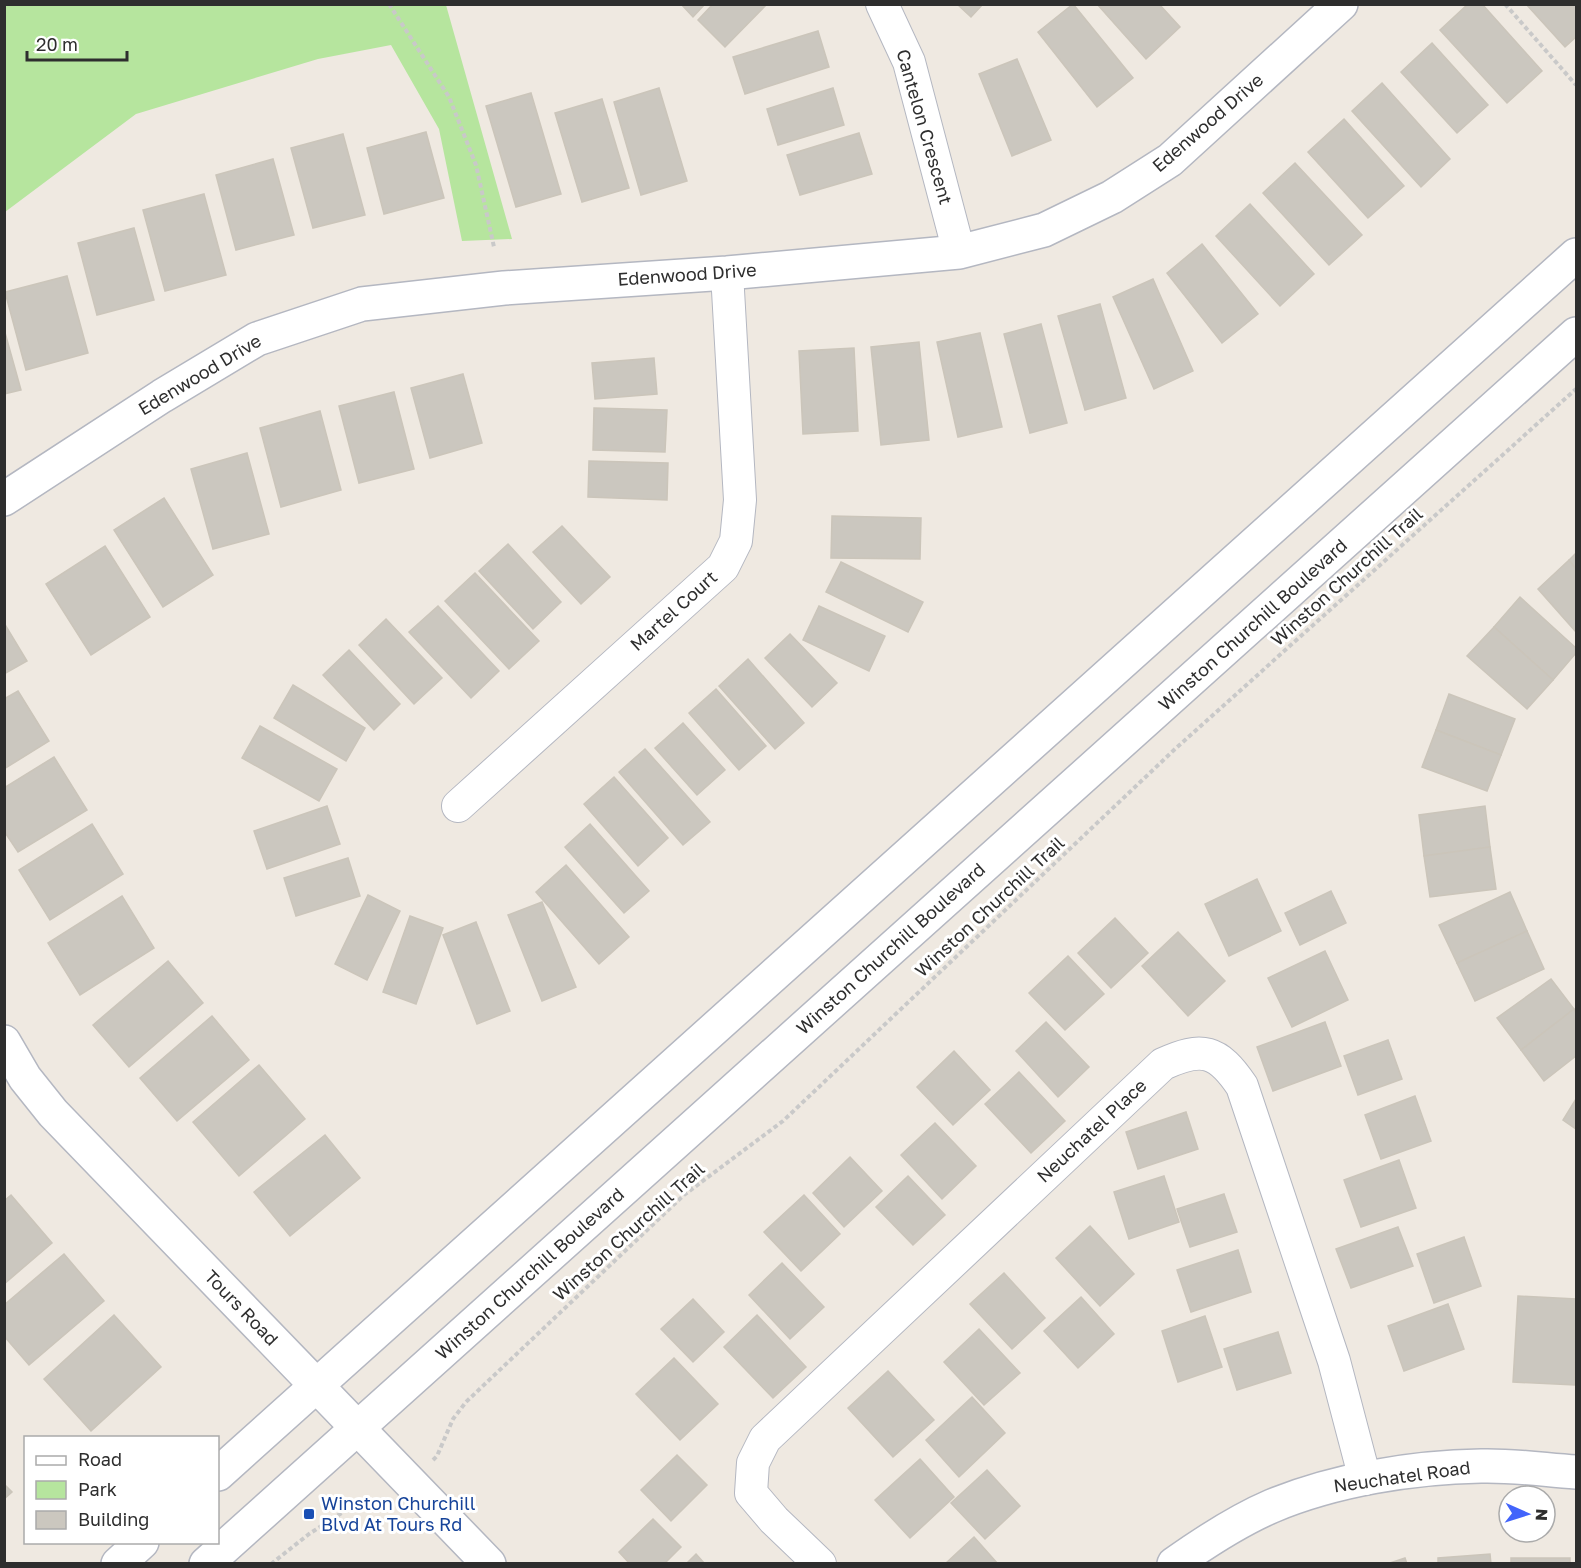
<svg xmlns="http://www.w3.org/2000/svg" width="1581" height="1568" font-family="'Golos Text',sans-serif">
	<rect width="100%" height="100%" fill="#efe9e1"/>
	<polygon fill="#b6e59e" points="5,4 446,5 512,239 462,241 439,129 391,45 318,59 136,114 5,212"/>
	<g fill="#cbc7bf" stroke="#cbc5ba" stroke-width="1.5">
		<polygon points="681,4 705,4 693,17"/>
		<polygon points="713,4 767,4 725,47 698,20"/>
		<polygon points="957,4 983,4 971,17"/>
		<polygon points="1073,4 1133,78 1097,107 1038,32"/>
		<polygon points="1097,4 1159,4 1180,27 1146,59"/>
		<polygon points="1468,4 1482,4 1542,71 1507,103 1440,30"/>
		<polygon points="1526,4 1576,4 1576,37 1565,47"/>
		<polygon points="818,31 829,67 745,94 733,57"/>
		<polygon points="1432,43 1488,105 1457,133 1401,72"/>
		<polygon points="1017,59 1051,140 1012,156 979,74"/>
		<polygon points="1382,83 1450,159 1421,187 1352,111"/>
		<polygon points="659,88 687,181 641,195 614,102"/>
		<polygon points="833,88 844,125 778,145 767,109"/>
		<polygon points="531,93 561,194 516,207 486,106"/>
		<polygon points="602,99 629,188 582,202 555,113"/>
		<polygon points="1344,119 1404,186 1368,218 1308,152"/>
		<polygon points="426,132 444,198 384,214 367,148"/>
		<polygon points="859,133 872,174 800,195 787,155"/>
		<polygon points="343,134 365,215 313,228 291,148"/>
		<polygon points="273,159 294,235 236,250 216,175"/>
		<polygon points="1295,163 1362,235 1329,265 1263,193"/>
		<polygon points="204,194 226,275 165,291 143,210"/>
		<polygon points="1250,204 1314,274 1280,306 1216,236"/>
		<polygon points="134,228 154,300 97,315 78,243"/>
		<polygon points="1202,244 1258,314 1222,343 1167,273"/>
		<polygon points="67,276 88,353 26,370 5,292"/>
		<polygon points="1153,279 1193,371 1154,389 1113,297"/>
		<polygon points="1100,304 1126,398 1085,410 1058,316"/>
		<polygon points="1041,324 1067,423 1030,433 1004,334"/>
		<polygon points="4,329 21,390 4,394"/>
		<polygon points="980,333 1002,427 958,437 937,342"/>
		<polygon points="919,342 929,440 881,445 871,347"/>
		<polygon points="854,348 858,431 803,434 799,351"/>
		<polygon points="654,358 657,394 595,399 592,363"/>
		<polygon points="463,374 482,443 430,458 411,388"/>
		<polygon points="394,392 414,469 359,483 339,406"/>
		<polygon points="594,408 667,410 665,452 593,450"/>
		<polygon points="320,411 341,490 281,507 260,428"/>
		<polygon points="247,453 269,534 213,549 191,469"/>
		<polygon points="589,461 668,463 667,500 588,497"/>
		<polygon points="164,498 213,575 163,607 114,530"/>
		<polygon points="832,516 921,518 920,559 831,558"/>
		<polygon points="562,526 610,577 581,604 533,552"/>
		<polygon points="508,544 561,602 533,629 479,571"/>
		<polygon points="105,546 150,617 91,655 46,584"/>
		<polygon points="1576,553 1576,569 1569,560"/>
		<polygon points="1569,560 1576,569 1576,632 1538,589"/>
		<polygon points="841,562 923,602 908,632 826,592"/>
		<polygon points="475,573 539,641 509,669 445,601"/>
		<polygon points="1520,597 1576,648 1576,653 1553,680 1494,627"/>
		<polygon points="438,606 499,671 471,698 409,632"/>
		<polygon points="819,606 885,636 869,671 803,640"/>
		<polygon points="386,619 442,678 414,704 359,645"/>
		<polygon points="4,623 27,661 4,674"/>
		<polygon points="1494,627 1553,680 1527,709 1467,656"/>
		<polygon points="790,634 837,683 812,707 765,658"/>
		<polygon points="349,650 400,704 374,730 323,675"/>
		<polygon points="748,659 804,723 775,749 719,686"/>
		<polygon points="293,685 365,728 346,761 274,718"/>
		<polygon points="716,689 766,746 739,770 689,713"/>
		<polygon points="18,691 49,741 4,769 4,699"/>
		<polygon points="1449,694 1515,719 1501,755 1436,730"/>
		<polygon points="683,723 725,770 697,795 655,748"/>
		<polygon points="260,726 337,769 319,801 242,758"/>
		<polygon points="1436,730 1501,755 1487,791 1422,767"/>
		<polygon points="645,749 710,822 683,845 619,772"/>
		<polygon points="54,757 87,810 18,852 4,831 4,788"/>
		<polygon points="614,777 668,838 638,866 584,804"/>
		<polygon points="327,806 340,844 267,869 254,831"/>
		<polygon points="1485,806 1490,847 1424,856 1419,815"/>
		<polygon points="92,824 123,874 50,920 19,870"/>
		<polygon points="590,824 649,891 624,913 565,847"/>
		<polygon points="1490,847 1496,889 1430,897 1424,856"/>
		<polygon points="348,858 360,896 296,916 284,878"/>
		<polygon points="566,865 629,937 599,964 536,892"/>
		<polygon points="1257,879 1281,931 1229,956 1205,904"/>
		<polygon points="1331,891 1346,923 1300,945 1285,913"/>
		<polygon points="1510,892 1527,931 1457,963 1439,925"/>
		<polygon points="368,895 400,911 367,980 335,964"/>
		<polygon points="122,896 154,948 80,995 48,943"/>
		<polygon points="542,902 576,987 542,1001 508,915"/>
		<polygon points="410,916 443,928 416,1004 383,992"/>
		<polygon points="1115,918 1148,953 1111,988 1078,953"/>
		<polygon points="476,922 510,1011 477,1024 443,935"/>
		<polygon points="1527,931 1544,969 1475,1001 1457,963"/>
		<polygon points="1178,932 1225,981 1188,1016 1142,966"/>
		<polygon points="1325,951 1348,1000 1292,1027 1268,978"/>
		<polygon points="1068,956 1104,994 1065,1030 1029,993"/>
		<polygon points="168,961 203,1003 129,1067 93,1025"/>
		<polygon points="1551,979 1574,1009 1521,1050 1497,1018"/>
		<polygon points="1574,1009 1576,1013 1576,1056 1544,1081 1521,1050"/>
		<polygon points="212,1016 249,1060 177,1121 140,1078"/>
		<polygon points="1046,1022 1089,1067 1058,1097 1016,1051"/>
		<polygon points="1325,1022 1341,1066 1273,1091 1257,1047"/>
		<polygon points="1388,1040 1402,1079 1358,1095 1344,1056"/>
		<polygon points="954,1051 990,1090 953,1125 917,1087"/>
		<polygon points="259,1065 305,1119 239,1176 193,1122"/>
		<polygon points="1019,1072 1065,1121 1031,1153 985,1104"/>
		<polygon points="1415,1096 1431,1141 1381,1159 1365,1115"/>
		<polygon points="1576,1099 1576,1129 1563,1120"/>
		<polygon points="1186,1112 1198,1149 1138,1169 1126,1132"/>
		<polygon points="935,1123 976,1166 942,1199 901,1155"/>
		<polygon points="325,1135 360,1178 290,1236 254,1192"/>
		<polygon points="850,1157 882,1191 844,1227 813,1193"/>
		<polygon points="1399,1160 1416,1208 1361,1227 1344,1180"/>
		<polygon points="908,1176 945,1215 913,1245 876,1207"/>
		<polygon points="1164,1176 1179,1222 1129,1239 1114,1192"/>
		<polygon points="1224,1194 1237,1232 1190,1247 1177,1209"/>
		<polygon points="11,1195 52,1243 4,1284 4,1201"/>
		<polygon points="804,1195 840,1234 801,1271 764,1232"/>
		<polygon points="1090,1226 1134,1274 1100,1306 1056,1258"/>
		<polygon points="1398,1227 1413,1266 1351,1288 1336,1249"/>
		<polygon points="1464,1237 1481,1286 1434,1303 1417,1254"/>
		<polygon points="1238,1250 1251,1292 1191,1312 1177,1270"/>
		<polygon points="64,1254 104,1301 29,1365 4,1336 4,1305"/>
		<polygon points="782,1263 824,1307 790,1339 749,1295"/>
		<polygon points="1004,1273 1045,1318 1012,1349 970,1304"/>
		<polygon points="1518,1296 1576,1299 1575,1385 1513,1382"/>
		<polygon points="1081,1297 1114,1334 1078,1368 1044,1331"/>
		<polygon points="693,1299 724,1332 693,1362 661,1329"/>
		<polygon points="1448,1304 1464,1349 1404,1371 1388,1326"/>
		<polygon points="114,1315 161,1367 91,1431 44,1379"/>
		<polygon points="757,1315 806,1367 773,1398 724,1347"/>
		<polygon points="1205,1316 1222,1367 1178,1382 1162,1331"/>
		<polygon points="979,1329 1020,1373 984,1405 944,1362"/>
		<polygon points="1278,1332 1291,1373 1237,1390 1224,1349"/>
		<polygon points="674,1358 718,1404 680,1440 636,1394"/>
		<polygon points="888,1371 934,1420 893,1457 848,1408"/>
		<polygon points="972,1397 1005,1433 959,1477 926,1440"/>
		<polygon points="677,1455 707,1485 671,1521 641,1490"/>
		<polygon points="920,1459 954,1497 910,1538 875,1500"/>
		<polygon points="987,1470 1020,1506 985,1539 951,1503"/>
		<polygon points="4,1484 12,1492 4,1499"/>
		<polygon points="653,1519 681,1547 664,1564 630,1564 619,1552"/>
		<polygon points="974,1537 998,1564 945,1564"/>
		<polygon points="696,1554 705,1564 686,1564"/>
		<polygon points="1490,1554 1491,1564 1438,1564 1438,1558"/>
		<polygon points="1405,1558 1407,1564 1387,1564"/>
		<rect x="1511" y="1558" width="59" height="6"/>
	</g>
	<g fill="none" stroke-linecap="round" stroke-linejoin="round">
		<g stroke="#b4b7c1" stroke-width="34">
			<g id="minor">
				<polyline points="882,4 909,62 959,252"/>
				<polyline points="458,806 723,567 736,541 740,500 727,273"/>
				<path d="M820,1564l-46,-44 -23,-27 2,-30 12,-24 398,-375c39,-18 55,-14 79,22l92,275 31,118"/>
			</g>
		</g>
		<g stroke="#b4b7c1" stroke-width="36">
			<g id="tertiary">
				<polyline points="4,499 162,396 257,339 362,304 504,288 727,273 959,252 1044,230 1112,197 1170,160 1341,4"/>
				<polyline points="4,1042 25,1078 53,1113 489,1564"/>
				<path d="M1174,1564c31,-22 63,-43 98,-58 62,-26 141,-39 209,-40 32,-1 64,4 95,6"/>
			</g>
		</g>
		<g stroke="#b4b7c1" stroke-width="36">
			<g id="secondary">
				<polyline points="218,1474 1576,255"/>
				<polyline points="118,1564 142,1542"/>
				<polyline points="206,1564 1576,334"/>
			</g>
		</g>
		<g stroke="#c9c9c9" stroke-width="4" stroke-dasharray="4.5 3" stroke-linecap="butt">
			<polyline points="389,4 449,97 476,165 494,247"/>
			<polyline points="1505,4 1576,85"/>
			<polyline points="433,1460 437,1456 453,1419 466,1402 684,1195 783,1121 1174,750 1576,389"/>
			<polyline points="271,1564 309,1534 354,1505 380,1505 384,1502"/>
		</g>
		<use href="#minor" stroke="#fff" stroke-width="32"/>
		<use href="#tertiary" stroke="#fff" stroke-width="33"/>
		<use href="#secondary" stroke="#fff" stroke-width="33"/>
	</g>
	<rect fill="#1a4fb4" stroke="#fff" stroke-width="2" x="303" y="1508" width="12" height="12" rx="3"/>
	<g text-anchor="middle" stroke-width="6" stroke-linejoin="round" paint-order="stroke">
		<g font-size="18" fill="#2e2e2e" stroke="#fff">
			<text transform="translate(1208 123) rotate(-41)" y="6">Edenwood Drive</text>
			<text transform="translate(924 127) rotate(74)" y="6">Cantelon Crescent</text>
			<text transform="translate(687 275) rotate(-4)" y="6">Edenwood Drive</text>
			<text transform="translate(200 375) rotate(-31)" y="6">Edenwood Drive</text>
			<text transform="translate(1347 577) rotate(-42)" y="6">Winston Churchill Trail</text>
			<text transform="translate(674 611) rotate(-42)" y="6">Martel Court</text>
			<text transform="translate(1253 625) rotate(-42)" y="6">Winston Churchill Boulevard</text>
			<text transform="translate(990 907) rotate(-43)" y="6">Winston Churchill Trail</text>
			<text transform="translate(891 949) rotate(-42)" y="6">Winston Churchill Boulevard</text>
			<text transform="translate(1092 1131) rotate(-43)" y="6">Neuchatel Place</text>
			<text transform="translate(629 1232) rotate(-42)" y="6">Winston Churchill Trail</text>
			<text transform="translate(530 1274) rotate(-42)" y="6">Winston Churchill Boulevard</text>
			<text transform="translate(241 1308) rotate(46)" y="6">Tours Road</text>
			<text transform="translate(1402 1477) rotate(-8)" y="6">Neuchatel Road</text>
		</g>
		<g font-size="18" fill="#164399" stroke="#fff" text-anchor="start">
			<text x="321" y="1510">Winston Churchill<tspan x="321" dy="21">Blvd At Tours Rd</tspan></text>
		</g>
	</g>
	<rect width="1581" height="1568" fill="none" stroke="#2e2e2e" stroke-width="12"/>
	<rect x="24" y="1436" width="195" height="108" fill="#ffffff" stroke="#ababab" stroke-width="1.5"/>
	<rect x="36" y="1456" width="30" height="9" fill="#ffffff" stroke="#ababab" stroke-width="1.5"/>
	<text x="78" y="1466" font-size="18" fill="#2e2e2e">Road</text>
	<rect x="36" y="1481" width="30" height="18" fill="#b6e59e" stroke="#ababab" stroke-width="1.5"/>
	<text x="78" y="1496" font-size="18" fill="#2e2e2e">Park</text>
	<rect x="36" y="1511" width="30" height="18" fill="#cbc7bf" stroke="#ababab" stroke-width="1.5"/>
	<text x="78" y="1526" font-size="18" fill="#2e2e2e">Building</text>
	<g transform="translate(1527 1514) rotate(93)"><circle r="28" fill="#ffffff" stroke="#ababab" stroke-width="1.5"/>
	<path d="M0-4.5L10 22L0 15L-10 22Z" fill="#4264fb"/>
	<text y="-9" font-size="16" font-weight="bold" text-anchor="middle" fill="#2e2e2e">N</text>
	</g>
	<path d="M27 51v9h100v-9" fill="none" stroke="#2e2e2e" stroke-width="3"/>
	<text x="36" y="51" font-size="18" fill="#2e2e2e" stroke="#ffffff" stroke-width="4.5" paint-order="stroke">20 m</text>
</svg>
